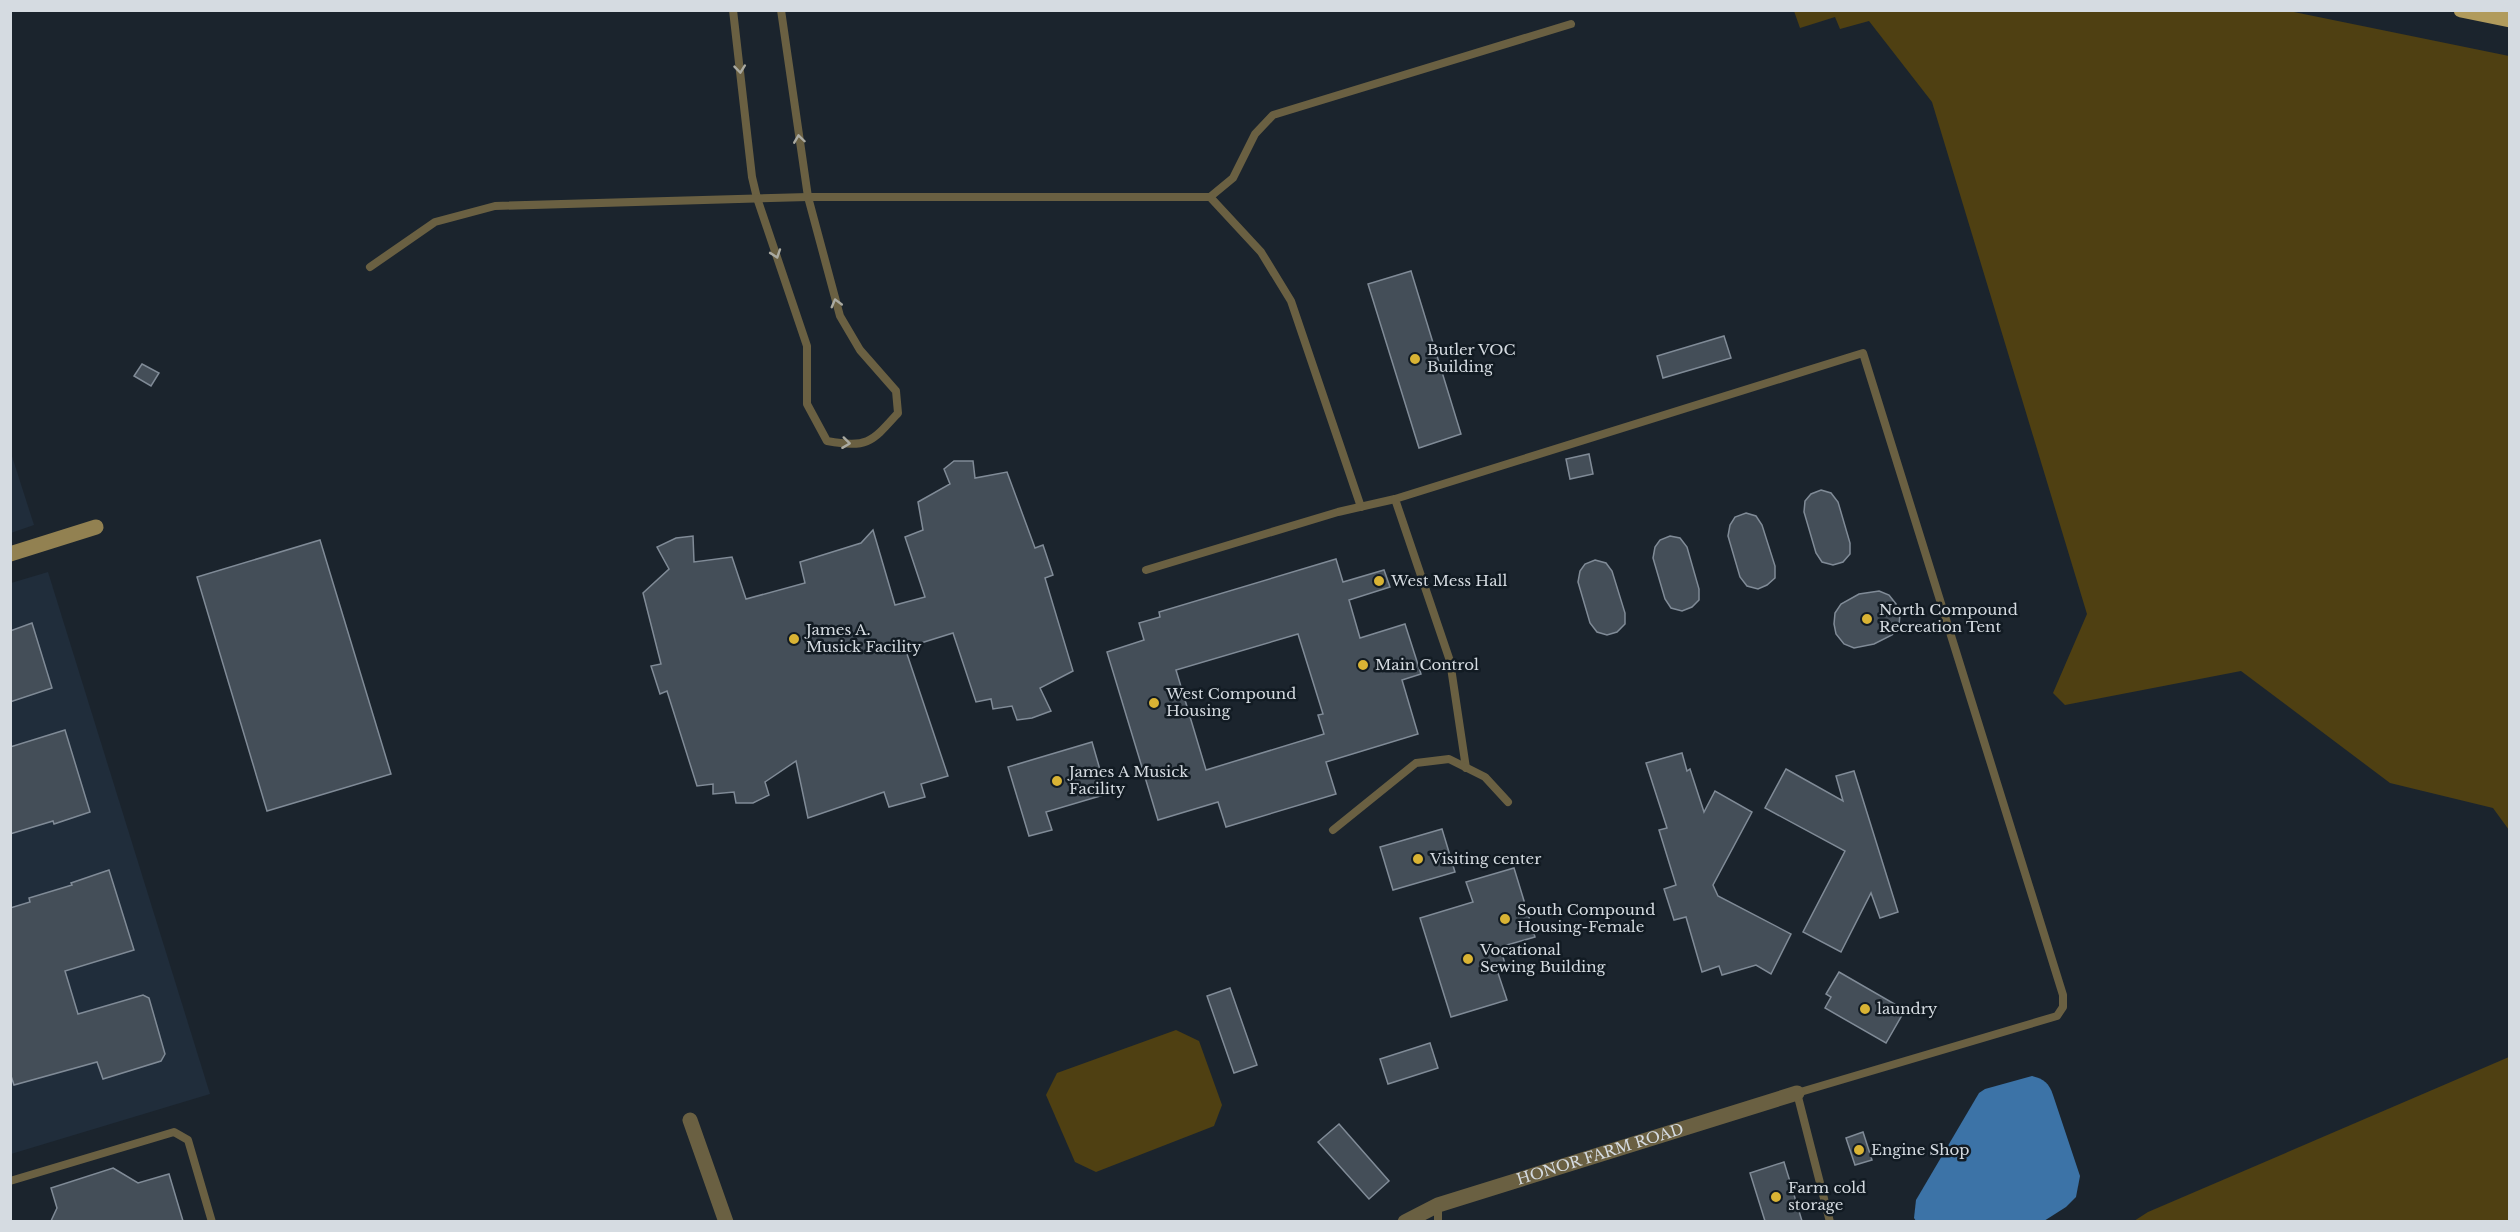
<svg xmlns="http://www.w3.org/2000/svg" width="2520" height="1232" font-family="'Libre Baskerville',serif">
	<rect width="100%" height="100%" fill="#1b242d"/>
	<g fill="#202d3b">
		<polygon points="10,450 34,525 11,533 10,533"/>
		<polygon points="48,572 210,1094 11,1154 11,583"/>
	</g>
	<g fill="#4f4012">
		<polygon points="1794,11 2289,11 2509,56 2509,830 2493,808 2390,783 2241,671 2065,705 2053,693 2087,614 1932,102 1869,21 1840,29 1835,17 1800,28"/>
		<polygon points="1176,1030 1199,1041 1222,1105 1214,1126 1096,1172 1075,1162 1046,1095 1057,1073"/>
		<polygon points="2509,1057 2509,1221 2134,1221 2148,1212"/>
	</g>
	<path fill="#3c73a7" d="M2032,1076c12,3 17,7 21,19l27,81 -4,21 -10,10 -22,14h-128l-2,-3 2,-18 63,-107 6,-4z"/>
	<g fill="#444e58" stroke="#808b97" stroke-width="1.5" fill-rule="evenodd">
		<polygon points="1411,271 1461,434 1419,448 1368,284"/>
		<polygon points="1724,336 1731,358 1663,378 1657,356"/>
		<polygon points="142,364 159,373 151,386 134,376"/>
		<polygon points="1589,454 1593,474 1570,479 1566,459"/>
		<polygon points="954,461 973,461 975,478 1007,472 1035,548 1043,545 1053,575 1045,578 1073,671 1040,688 1051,711 1032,718 1017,720 1012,706 993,709 991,699 976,702 953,633 905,648 948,776 921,784 925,797 889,807 884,792 808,818 796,761 765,782 769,795 753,803 736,803 734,792 713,794 713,784 697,786 667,691 660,694 651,666 661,664 643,593 669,569 657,547 676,538 693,536 694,562 732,557 746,599 805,583 800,562 861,543 873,530 895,605 925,597 905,537 923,530 918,502 950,484 944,469"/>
		<polygon points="1821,490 1831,493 1838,502 1850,543 1850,554 1843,562 1833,565 1822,562 1816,553 1804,512 1805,501 1811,494"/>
		<polygon points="1746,513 1756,516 1762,525 1775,566 1775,578 1767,585 1758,589 1747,586 1740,577 1728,536 1730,525 1735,517"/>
		<polygon points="1670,536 1680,538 1687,547 1699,589 1699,600 1692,607 1682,611 1671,608 1665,599 1653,558 1655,547 1660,540"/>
		<polygon points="320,540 391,774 267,811 197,577"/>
		<path d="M1336,559l7,23 41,-12 6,17 -41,13 11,38 45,-14 16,50 -19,6 16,54 -92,28 10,32 -110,33 -8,-25 -60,18 -51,-168 37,-12 -5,-17 21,-6 -1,-5zM1298,634l25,80 -5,1 6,19 -118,36 -30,-100z"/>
		<polygon points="1595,560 1606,563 1612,571 1625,613 1625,624 1617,632 1607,635 1597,632 1590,623 1578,582 1580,571 1585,564"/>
		<polygon points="1879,591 1889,595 1896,604 1900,614 1899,626 1892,635 1874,644 1854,648 1844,644 1836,634 1834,624 1835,613 1841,604 1859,594"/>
		<polygon points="32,623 52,688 10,702 10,631"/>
		<polygon points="65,730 90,812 54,824 53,821 10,834 10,747"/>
		<polygon points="1092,742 1107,794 1046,812 1052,830 1029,836 1008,767"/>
		<polygon points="1682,753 1687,771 1690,769 1704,812 1715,791 1752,812 1713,885 1718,896 1791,934 1771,974 1756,965 1722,975 1719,966 1702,972 1686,917 1674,920 1664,889 1676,885 1659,830 1667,828 1646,763"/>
		<polygon points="1786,769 1843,801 1836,776 1854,771 1898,912 1880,918 1871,893 1841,952 1803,932 1845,851 1765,808"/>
		<polygon points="1442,829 1455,872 1393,890 1380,847"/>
		<polygon points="1514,868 1535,937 1500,947 1506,967 1497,970 1507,1000 1451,1017 1420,918 1473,902 1466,882"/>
		<polygon points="109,870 134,950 65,971 78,1014 143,995 149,998 165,1054 161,1061 103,1079 97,1062 14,1085 10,1073 10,908 30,902 29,898 72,885 71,883"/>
		<polygon points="1839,972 1905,1010 1886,1043 1825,1008 1831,997 1826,994"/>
		<polygon points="1230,988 1257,1065 1234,1073 1207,996"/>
		<polygon points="1430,1043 1438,1068 1388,1084 1380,1059"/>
		<polygon points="1339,1124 1389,1181 1369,1199 1318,1142"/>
		<polygon points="1863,1132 1872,1160 1855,1165 1846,1138"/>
		<polygon points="1784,1162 1802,1221 1765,1221 1750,1173"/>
		<polygon points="113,1168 138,1183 169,1174 183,1221 51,1221 57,1208 51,1188"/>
	</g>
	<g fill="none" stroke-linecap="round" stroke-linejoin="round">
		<g stroke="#6a6042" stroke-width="8">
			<path d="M733,10l19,167 5,21 50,148v58l20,37c41,7 44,2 71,-28l-2,-22 -36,-41 -20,-34 -32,-119 -27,-187"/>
			<polyline points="1210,197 1233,178 1255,134 1273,115 1571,24"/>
			<polyline points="370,267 435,222 495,206 808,197 1210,197 1261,252 1291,301 1361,507"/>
			<polyline points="1146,570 1338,512 1395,499"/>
			<polyline points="1466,768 1450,661 1395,499 1863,353 2063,995 2063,1007 2057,1016 1797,1093 1830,1222"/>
			<polyline points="1333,830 1416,763 1449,759 1485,777 1508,802"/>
			<polyline points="10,1181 174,1132 188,1140 212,1222"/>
			<polyline points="1438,1205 1438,1222"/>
		</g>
		<g stroke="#6a6042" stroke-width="15">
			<polyline points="690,1120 726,1222"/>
			<path id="s1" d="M1405,1222l33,-17 359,-112"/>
		</g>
		<polyline stroke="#928151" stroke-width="15" points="10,554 96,527"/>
		<polyline stroke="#b19b5c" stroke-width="15" points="2461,10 2510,20"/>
	</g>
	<defs><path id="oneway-chevron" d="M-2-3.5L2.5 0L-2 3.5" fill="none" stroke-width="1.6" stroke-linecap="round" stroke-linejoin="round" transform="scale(1.5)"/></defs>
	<g stroke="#aaaaa1">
		<use href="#oneway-chevron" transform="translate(740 69) rotate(84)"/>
		<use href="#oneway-chevron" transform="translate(799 139) rotate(-98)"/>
		<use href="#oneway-chevron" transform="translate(776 254) rotate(71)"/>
		<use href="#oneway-chevron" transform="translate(836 303) rotate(-105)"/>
		<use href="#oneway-chevron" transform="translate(846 443) rotate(7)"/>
	</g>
	<g fill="#d9b334" stroke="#121b23" stroke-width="2">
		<circle cx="1415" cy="359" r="6"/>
		<circle cx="1379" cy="581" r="6"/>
		<circle cx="1867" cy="619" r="6"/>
		<circle cx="794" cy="639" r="6"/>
		<circle cx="1363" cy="665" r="6"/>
		<circle cx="1154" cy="703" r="6"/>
		<circle cx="1057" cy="781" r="6"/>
		<circle cx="1418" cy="859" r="6"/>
		<circle cx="1505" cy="919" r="6"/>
		<circle cx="1468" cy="959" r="6"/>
		<circle cx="1865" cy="1009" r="6"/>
		<circle cx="1859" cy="1150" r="6"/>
		<circle cx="1776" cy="1197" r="6"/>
	</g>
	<g text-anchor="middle" stroke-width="5" stroke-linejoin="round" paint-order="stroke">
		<g font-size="15" fill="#d5dbe1" stroke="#121b23" text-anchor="start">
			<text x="1427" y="355">Butler VOC<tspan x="1427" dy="17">Building</tspan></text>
			<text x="1391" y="586">West Mess Hall</text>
			<text x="1879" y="615">North Compound<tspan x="1879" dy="17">Recreation Tent</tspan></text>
			<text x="806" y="635">James A.<tspan x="806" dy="17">Musick Facility</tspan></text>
			<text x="1375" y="670">Main Control</text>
			<text x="1166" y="699">West Compound<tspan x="1166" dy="17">Housing</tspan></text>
			<text x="1069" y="777">James A Musick<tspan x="1069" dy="17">Facility</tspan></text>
			<text x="1430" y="864">Visiting center</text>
			<text x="1517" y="915">South Compound<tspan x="1517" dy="17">Housing-Female</tspan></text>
			<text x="1480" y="955">Vocational<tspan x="1480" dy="17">Sewing Building</tspan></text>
			<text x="1877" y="1014">laundry</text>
			<text x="1871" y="1155">Engine Shop</text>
			<text x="1788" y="1193">Farm cold<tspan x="1788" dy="17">storage</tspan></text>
		</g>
		<g font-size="15" fill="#d5dbe1" stroke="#121b23">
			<text dy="5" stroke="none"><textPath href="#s1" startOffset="207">HONOR FARM ROAD</textPath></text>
		</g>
	</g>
	<rect width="2520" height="1232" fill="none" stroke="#d5dbe1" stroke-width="24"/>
</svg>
